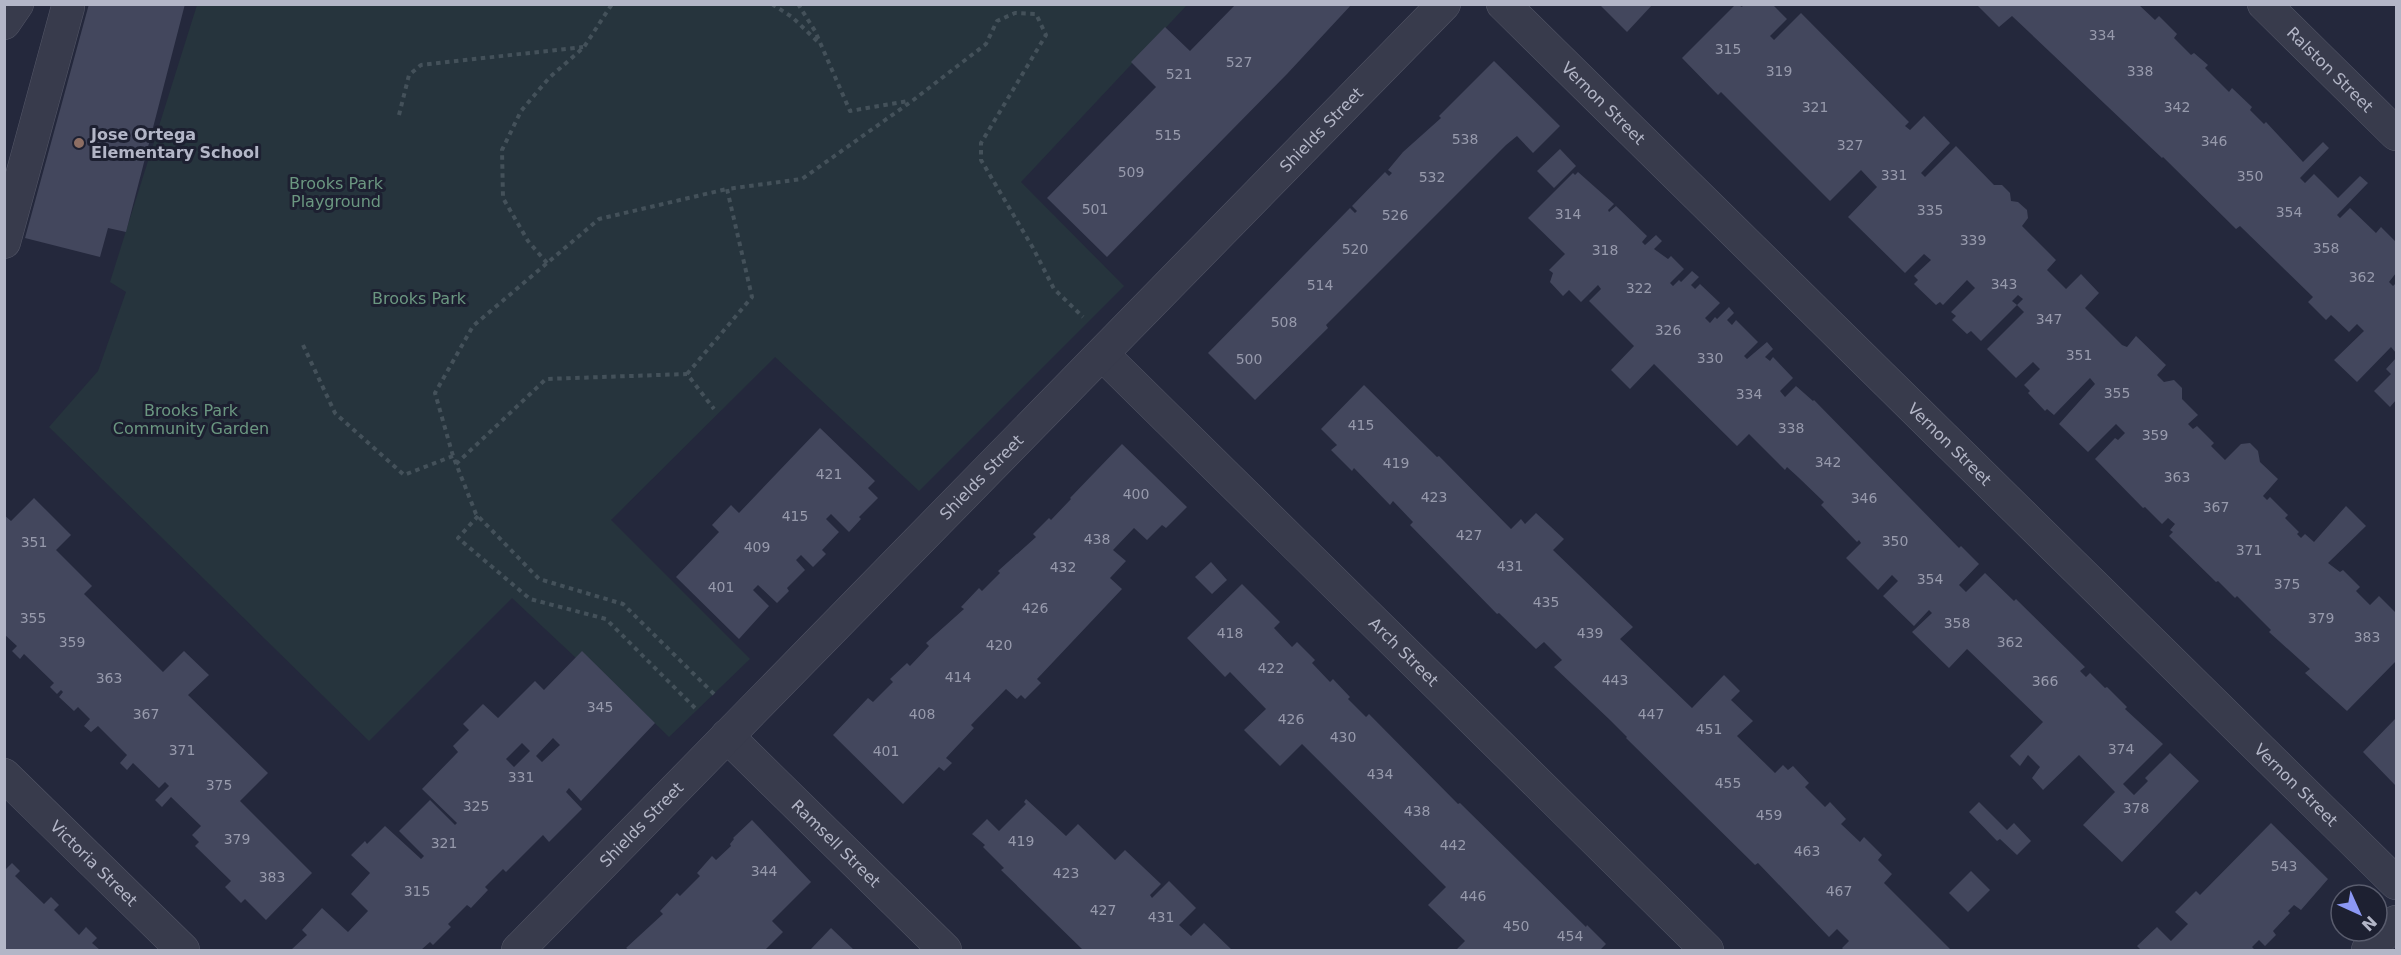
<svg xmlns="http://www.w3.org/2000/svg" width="2401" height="955" font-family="'DejaVu Sans',sans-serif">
	<rect width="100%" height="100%" fill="#24283c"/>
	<polygon fill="#26343d" points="197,5 1187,5 1021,182 1124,286 919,491 775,357 611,520 750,659 669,737 582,652 576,658 512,598 369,741 49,427 98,371 126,292 110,282"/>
	<g fill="#43475d" fill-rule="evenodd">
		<polygon points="89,4 185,4 126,232 108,228 100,257 25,238"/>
		<polygon points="1236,4 1352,4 1287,74 1107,257 1047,198 1156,87 1131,62 1165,27 1190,51"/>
		<polygon points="1599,4 1653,4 1627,32"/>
		<polygon points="1736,4 1742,7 1744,4 1772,4 1787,19 1770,36 1774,40 1801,13 1909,122 1905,126 1910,130 1924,116 1950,143 1921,173 1925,177 1956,146 1994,185 2002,185 2010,193 2011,201 2018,202 2027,210 2028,218 2022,226 2056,260 2047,270 2066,289 2081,274 2099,293 2085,308 2122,345 2127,347 2136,336 2166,365 2157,375 2164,382 2174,380 2182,388 2182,399 2198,415 2188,424 2193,429 2197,426 2214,443 2211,446 2225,460 2241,444 2250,443 2258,451 2260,462 2278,479 2263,496 2267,500 2270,497 2288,515 2285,518 2299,532 2297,534 2301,538 2305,534 2314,542 2346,506 2366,526 2328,563 2340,572 2343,570 2360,587 2356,591 2370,605 2379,596 2396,613 2396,661 2347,711 2305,673 2310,669 2269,632 2271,630 2237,596 2235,598 2218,581 2216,582 2169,536 2173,532 2170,530 2175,524 2168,518 2162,524 2145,507 2143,508 2095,459 2115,438 2118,440 2125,433 2116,424 2088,452 2059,424 2095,384 2090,378 2054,415 2047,409 2045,411 2028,393 2030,391 2024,385 2040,369 2033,362 2016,378 1987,349 2024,312 2017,305 2023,299 2018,295 2012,301 2017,305 1981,341 1971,331 1967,334 1952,320 1956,316 1951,312 1975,288 1967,280 1943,305 1940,302 1936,305 1914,284 1918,280 1914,276 1931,260 1924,254 1905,273 1848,217 1877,187 1861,170 1830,201 1721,92 1718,95 1682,58"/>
		<polygon points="1977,5 2139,5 2155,20 2159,16 2177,34 2174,38 2191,55 2194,53 2208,65 2205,68 2229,92 2232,88 2252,107 2250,110 2264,124 2266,122 2303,162 2323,142 2329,148 2300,178 2305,183 2314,174 2338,198 2360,176 2368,183 2337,215 2340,218 2350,208 2376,233 2381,227 2396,242 2396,273 2389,282 2393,286 2396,283 2396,353 2391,347 2357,382 2334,360 2364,331 2357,324 2349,332 2331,315 2326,320 2308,302 2313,297 2240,226 2236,229 2163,157 2162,158 2012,16 1999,27"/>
		<polygon points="1494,61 1560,126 1533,153 1517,136 1506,145 1326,325 1328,328 1255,400 1208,353 1350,208 1355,213 1357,211 1352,206 1385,172 1389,176 1392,173 1388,170 1403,152 1441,118 1439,116"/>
		<polygon points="1560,149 1576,166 1554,188 1537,171"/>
		<polygon points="1578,172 1614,204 1608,210 1609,212 1616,206 1647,236 1642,242 1645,245 1656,235 1662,241 1654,249 1668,259 1671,256 1684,269 1670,283 1673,286 1679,280 1681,282 1692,271 1699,277 1691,285 1695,289 1700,284 1720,303 1705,318 1710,323 1715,317 1717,319 1729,307 1734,313 1727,320 1732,325 1736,320 1758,342 1744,356 1747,359 1767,342 1773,349 1765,357 1770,361 1773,357 1793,378 1780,391 1785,397 1796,386 1813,401 1814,400 1959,548 1961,546 1979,564 1959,585 1966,592 1985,573 2014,601 2016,599 2085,667 2080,671 2086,677 2090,673 2105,688 2107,687 2127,707 2125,709 2163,744 2123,784 2134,795 2148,781 2145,778 2170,753 2199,781 2122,862 2083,825 2115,792 2079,755 2043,790 2032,778 2040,767 2028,755 2020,766 2010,756 2043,722 1967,649 1949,668 1912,632 1932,613 1929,610 1914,626 1883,596 1898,581 1892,575 1878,590 1846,558 1861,543 1859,540 1857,542 1821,505 1824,502 1798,477 1787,467 1785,470 1749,434 1737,446 1654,364 1630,389 1611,370 1634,346 1589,301 1601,289 1598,285 1581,302 1569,290 1563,296 1550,282 1553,273 1549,270 1565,254 1528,218 1573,173 1575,175"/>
		<polygon points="2396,358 2396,400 2390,407 2374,391 2391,374 2386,369"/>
		<polygon points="1364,385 1437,457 1439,456 1511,529 1521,519 1525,524 1536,513 1564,539 1553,550 1633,627 1620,639 1692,708 1724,675 1740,691 1731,700 1753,721 1737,736 1775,773 1783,765 1788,770 1793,766 1809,783 1805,787 1825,807 1830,802 1846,819 1841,824 1860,842 1864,837 1882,855 1878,860 1892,874 1884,883 1951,950 1844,950 1842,948 1849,941 1837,929 1829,937 1758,863 1755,865 1626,738 1627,737 1610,720 1554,667 1562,660 1544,642 1536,649 1499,613 1497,614 1410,525 1413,522 1393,501 1390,505 1354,468 1352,471 1331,450 1337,445 1321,429"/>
		<polygon points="820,428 875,481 868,488 878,498 859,517 861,519 849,532 831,514 826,519 839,532 822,550 826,554 813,567 801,555 796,560 805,570 787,588 789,591 777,603 758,585 753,590 769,606 739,639 676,577 719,532 712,525 731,505 739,513"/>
		<polygon points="1122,444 1187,507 1166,528 1162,525 1147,540 1134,528 1113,550 1126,561 1110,578 1122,589 1037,679 1041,683 1025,699 1021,695 1017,699 1006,689 971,725 974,728 946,758 952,763 944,771 939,767 903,804 833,735 868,698 873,702 893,682 890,679 907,663 910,666 929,646 926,643 964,609 961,607 979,588 982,591 1000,573 998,571 1036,537 1033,534 1049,518 1051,520 1071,499 1070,498"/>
		<polygon points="34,498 71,535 56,550 92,586 84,594 163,672 184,651 209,675 188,695 268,773 240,801 312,873 266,920 245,899 241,903 225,887 231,881 195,846 199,842 192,835 201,826 171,797 162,807 155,800 169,786 165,782 159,788 133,763 127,770 120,763 127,755 98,726 91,732 84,726 90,719 78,707 74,711 59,697 63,692 61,690 57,694 50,687 54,683 24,654 20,659 12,651 17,646 4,634 4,515 11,521"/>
		<polygon points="1211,562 1227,580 1212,594 1195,577"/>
		<polygon points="1242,584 1280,622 1274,628 1292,647 1297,642 1315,660 1312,663 1330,682 1333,679 1350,697 1348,699 1366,717 1369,714 1458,804 1460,803 1586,927 1587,925 1606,944 1600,950 1456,950 1465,941 1428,905 1446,887 1302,744 1280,766 1244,730 1266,709 1230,672 1225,677 1187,638"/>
		<path d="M582,651l73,72 -74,78 -12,-13 -3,4 16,17 -33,33 -6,-7 -37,37 -3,-3 -18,18 3,3 -17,18 -4,-3 -19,19 3,3 -18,18 -3,-3 -9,8h-130l16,-15 -5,-5 20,-22 26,24 20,-21 -17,-17 19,-21 -19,-18 14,-14 2,3 18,-18 36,33 3,-3 -25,-25 31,-31 25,25 2,-2 -35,-34 36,-37 -5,-6 16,-16 -6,-6 20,-20 15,14 37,-37 9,9zM553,738l7,7 -18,17 -6,-6zM522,743l8,8 -16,16 -8,-8z"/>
		<polygon points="2396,718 2396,786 2363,752"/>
		<polygon points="1026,799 1066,836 1078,824 1115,860 1125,850 1161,884 1150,895 1152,898 1169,881 1196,908 1179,925 1191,936 1204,923 1232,950 1083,950 1001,870 1004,868 983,847 985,845 972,834 987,819 999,831 1026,804 1024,802"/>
		<polygon points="1979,802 2007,830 2014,823 2031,841 2017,855 2000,839 1997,841 1969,812"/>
		<polygon points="752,820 811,882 772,921 783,932 765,950 629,950 626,948 663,914 660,911 677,893 680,896 700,876 697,873 712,856 716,860 731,846 730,844 734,839 733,838"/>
		<polygon points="2271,823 2328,879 2301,910 2294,905 2288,911 2290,913 2273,931 2276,935 2265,946 2259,940 2252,947 2255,950 2141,950 2137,946 2157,927 2171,941 2188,924 2175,912 2196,891 2200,895"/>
		<polygon points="12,863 20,871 15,876 44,904 51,897 59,905 54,910 79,935 86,927 97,938 92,943 100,950 4,950 4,871"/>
		<polygon points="1971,871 1990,890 1968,912 1949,893"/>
		<polygon points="831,928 854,950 810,950"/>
	</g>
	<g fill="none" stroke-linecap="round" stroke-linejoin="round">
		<g stroke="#535667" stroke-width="34">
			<g id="minor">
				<path id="s1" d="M1503,4l893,879"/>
				<path id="s2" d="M2264,4l132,130"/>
				<polyline points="4,23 17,4"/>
				<polyline points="4,242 68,7"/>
				<path id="s3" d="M1102,354l605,596"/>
				<path id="s4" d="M727,736l218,214"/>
				<path id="s5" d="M4,775l179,175"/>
				<path id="s6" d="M518,950l926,-946"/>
				<polyline points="2368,950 2396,922"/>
			</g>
		</g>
		<g stroke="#44515a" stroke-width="4" stroke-dasharray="4.5 4.5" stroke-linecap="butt">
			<polyline points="772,4 792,17 817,41"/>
			<polyline points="798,4 815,31 850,111 908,101"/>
			<polyline points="399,115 409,75 421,65 583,47"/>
			<polyline points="547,263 528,241 503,198 502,150 521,111 549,78 584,47 612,4"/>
			<polyline points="303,345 335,413 404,475 453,456"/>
			<polyline points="687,374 752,297 727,189 802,179 912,101 986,44 997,21 1015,13 1036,14 1046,35 981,143 981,160 1033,248 1054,289 1083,317"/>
			<polyline points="456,464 546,379 687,374 714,409"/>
			<polyline points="478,516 458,538 530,599 606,619 697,710"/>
			<polyline points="714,694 623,604 539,579 476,514 453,456 435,393 473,326 599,219 727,189"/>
		</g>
		<use href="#minor" stroke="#383b4c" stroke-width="33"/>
	</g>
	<circle fill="#8d6e63" stroke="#1d2031" stroke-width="2" cx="79" cy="143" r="6"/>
	<g text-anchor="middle" stroke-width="6" stroke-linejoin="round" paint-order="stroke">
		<g font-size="14" fill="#979aac">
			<text x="2102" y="40">334</text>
			<text x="1728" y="54">315</text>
			<text x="1239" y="67">527</text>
			<text x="1779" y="76">319</text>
			<text x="2140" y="76">338</text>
			<text x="1179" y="79">521</text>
			<text x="1815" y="112">321</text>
			<text x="2177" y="112">342</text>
			<text x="1168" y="140">515</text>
			<text x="1465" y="144">538</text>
			<text x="2214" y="146">346</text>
			<text x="1850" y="150">327</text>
			<text x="1131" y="177">509</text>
			<text x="1894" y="180">331</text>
			<text x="2250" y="181">350</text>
			<text x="1432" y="182">532</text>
			<text x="1095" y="214">501</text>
			<text x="1930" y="215">335</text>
			<text x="2289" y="217">354</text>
			<text x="1568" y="219">314</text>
			<text x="1395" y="220">526</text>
			<text x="1973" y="245">339</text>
			<text x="2326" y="253">358</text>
			<text x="1355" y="254">520</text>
			<text x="1605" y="255">318</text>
			<text x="2362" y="282">362</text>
			<text x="2004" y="289">343</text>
			<text x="1320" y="290">514</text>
			<text x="1639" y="293">322</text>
			<text x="2049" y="324">347</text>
			<text x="1284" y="327">508</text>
			<text x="1668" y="335">326</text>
			<text x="2079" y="360">351</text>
			<text x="1710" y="363">330</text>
			<text x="1249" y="364">500</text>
			<text x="2117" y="398">355</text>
			<text x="1749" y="399">334</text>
			<text x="1361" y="430">415</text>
			<text x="1791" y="433">338</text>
			<text x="2155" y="440">359</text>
			<text x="1828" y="467">342</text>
			<text x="1396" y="468">419</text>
			<text x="829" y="479">421</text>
			<text x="2177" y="482">363</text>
			<text x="1136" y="499">400</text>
			<text x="1434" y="502">423</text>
			<text x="1864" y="503">346</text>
			<text x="2216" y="512">367</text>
			<text x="795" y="521">415</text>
			<text x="1469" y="540">427</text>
			<text x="1097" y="544">438</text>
			<text x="1895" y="546">350</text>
			<text x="34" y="547">351</text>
			<text x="757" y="552">409</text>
			<text x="2249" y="555">371</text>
			<text x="1510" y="571">431</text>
			<text x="1063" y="572">432</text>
			<text x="1930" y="584">354</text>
			<text x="2287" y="589">375</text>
			<text x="721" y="592">401</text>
			<text x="1546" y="607">435</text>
			<text x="1035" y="613">426</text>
			<text x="33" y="623">355</text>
			<text x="2321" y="623">379</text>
			<text x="1957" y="628">358</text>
			<text x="1230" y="638">418</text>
			<text x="1590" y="638">439</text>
			<text x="2367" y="642">383</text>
			<text x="72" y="647">359</text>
			<text x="2010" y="647">362</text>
			<text x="999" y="650">420</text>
			<text x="1271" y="673">422</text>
			<text x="958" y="682">414</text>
			<text x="109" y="683">363</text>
			<text x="1615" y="685">443</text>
			<text x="2045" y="686">366</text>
			<text x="600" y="712">345</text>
			<text x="146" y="719">367</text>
			<text x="922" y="719">408</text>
			<text x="1651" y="719">447</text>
			<text x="1291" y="724">426</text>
			<text x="1709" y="734">451</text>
			<text x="1343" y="742">430</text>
			<text x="2121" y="754">374</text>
			<text x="182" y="755">371</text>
			<text x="886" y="756">401</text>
			<text x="1380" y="779">434</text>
			<text x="521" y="782">331</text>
			<text x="1728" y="788">455</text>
			<text x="219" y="790">375</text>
			<text x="476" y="811">325</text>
			<text x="2136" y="813">378</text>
			<text x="1417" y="816">438</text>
			<text x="1769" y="820">459</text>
			<text x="237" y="844">379</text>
			<text x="1021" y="846">419</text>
			<text x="444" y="848">321</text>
			<text x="1453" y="850">442</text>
			<text x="1807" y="856">463</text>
			<text x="2284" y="871">543</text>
			<text x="764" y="876">344</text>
			<text x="1066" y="878">423</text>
			<text x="272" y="882">383</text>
			<text x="417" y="896">315</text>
			<text x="1839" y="896">467</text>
			<text x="1473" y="901">446</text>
			<text x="1103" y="915">427</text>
			<text x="1161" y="922">431</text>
			<text x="1516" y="931">450</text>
			<text x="1570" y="941">454</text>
		</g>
		<g font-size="16" fill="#b3b6c7" stroke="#1d2031">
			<text dy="6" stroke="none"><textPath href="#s2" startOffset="93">Ralston Street</textPath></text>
			<text dy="6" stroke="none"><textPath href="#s1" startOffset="141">Vernon Street</textPath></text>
			<text dy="6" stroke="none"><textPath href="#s6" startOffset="1148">Shields Street</textPath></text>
			<text dy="6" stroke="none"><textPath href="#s1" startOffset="627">Vernon Street</textPath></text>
			<text dy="6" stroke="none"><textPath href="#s6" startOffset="662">Shields Street</textPath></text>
			<text dy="6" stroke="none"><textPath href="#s3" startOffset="424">Arch Street</textPath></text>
			<text dy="6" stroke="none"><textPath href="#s1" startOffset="1113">Vernon Street</textPath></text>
			<text dy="6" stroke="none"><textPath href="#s6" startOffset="176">Shields Street</textPath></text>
			<text dy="6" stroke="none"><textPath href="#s4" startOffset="153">Ramsell Street</textPath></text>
			<text dy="6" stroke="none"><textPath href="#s5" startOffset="126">Victoria Street</textPath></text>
		</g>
		<g font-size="16" font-weight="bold" fill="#b3b6c7" stroke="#1d2031" text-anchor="start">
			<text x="91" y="140">Jose Ortega<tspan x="91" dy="18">Elementary School</tspan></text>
		</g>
		<g font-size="16" fill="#6b9781" stroke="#1d2031">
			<text x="336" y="189">Brooks Park<tspan x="336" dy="18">Playground</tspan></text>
			<text x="419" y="304">Brooks Park</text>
			<text x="191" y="416">Brooks Park<tspan x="191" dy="18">Community Garden</tspan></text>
		</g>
	</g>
	<rect width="2401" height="955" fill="none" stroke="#b3b6c7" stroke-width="12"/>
	<g transform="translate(2359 913) rotate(135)"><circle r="28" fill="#1d2031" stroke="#595c6d" stroke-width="1.5"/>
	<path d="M0-4.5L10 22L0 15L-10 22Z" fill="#8c98f4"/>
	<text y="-9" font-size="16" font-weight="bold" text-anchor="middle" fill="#b3b6c7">N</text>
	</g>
</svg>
